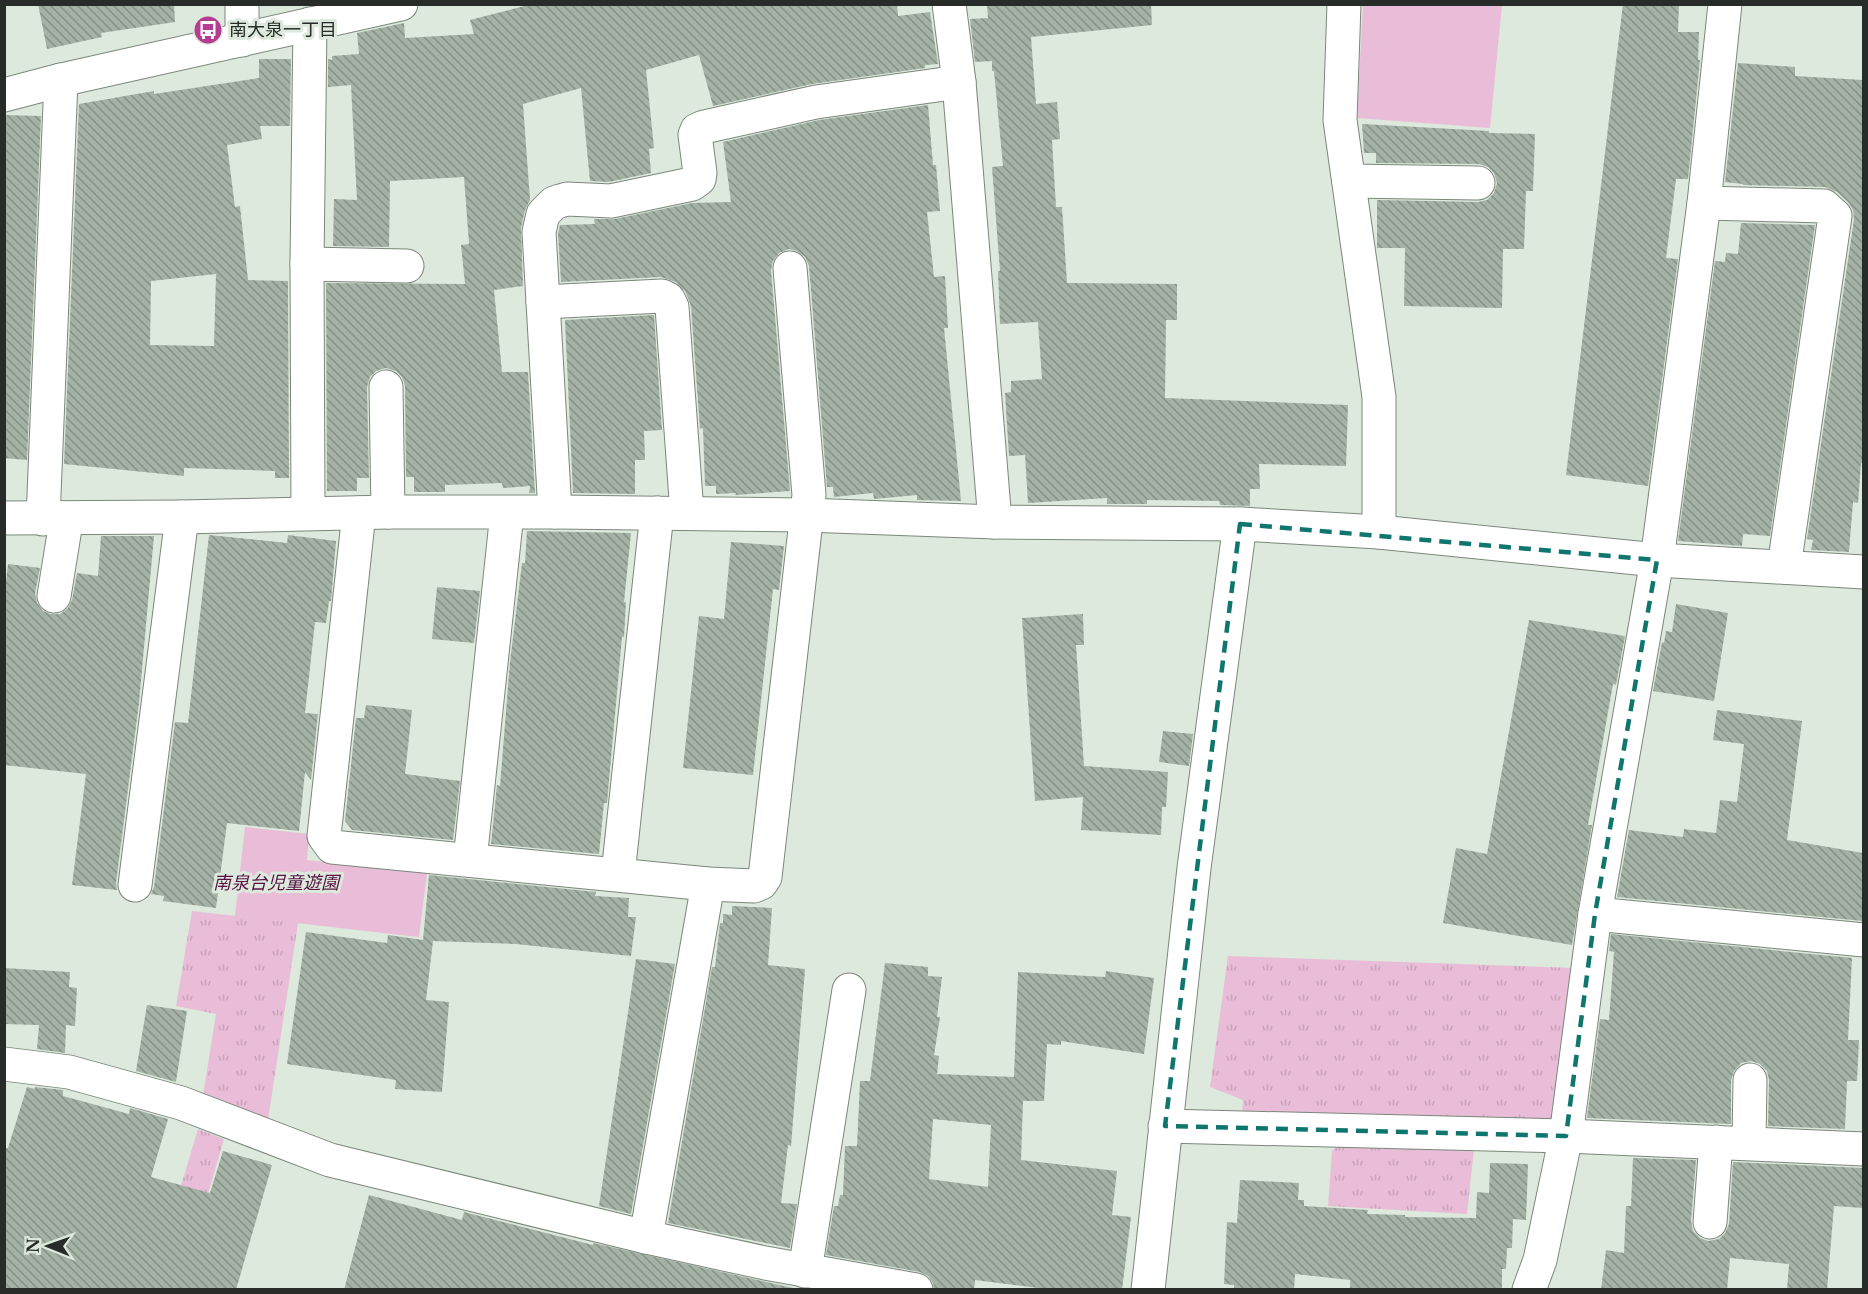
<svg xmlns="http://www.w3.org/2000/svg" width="1868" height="1294" font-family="'Libre Baskerville','Noto Sans JP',serif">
	<defs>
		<pattern id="grass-tufts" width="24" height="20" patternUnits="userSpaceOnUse" patternTransform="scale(1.5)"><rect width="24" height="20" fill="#e9bdd7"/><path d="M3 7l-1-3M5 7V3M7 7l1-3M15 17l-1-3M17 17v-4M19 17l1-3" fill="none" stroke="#c8a3b9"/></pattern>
		<pattern id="building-back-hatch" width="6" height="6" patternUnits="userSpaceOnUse" patternTransform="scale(1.5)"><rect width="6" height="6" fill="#a4b1a5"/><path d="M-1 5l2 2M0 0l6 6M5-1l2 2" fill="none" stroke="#869086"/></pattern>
	</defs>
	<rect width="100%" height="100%" fill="#dce9dc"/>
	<g fill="url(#grass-tufts)">
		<polygon points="192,911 298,923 268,1120 203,1096 216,1014 176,1006"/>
		<polygon points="1228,956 1575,968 1551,1121 1242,1115 1243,1100 1210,1087"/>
		<polygon points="198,1129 224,1139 180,1289 150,1290"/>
		<polygon points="1344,1141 1474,1149 1467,1214 1328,1206 1332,1151"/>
	</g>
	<g fill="#e9bdd7">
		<polygon points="1363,5 1502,5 1490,128 1357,118"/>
		<polygon points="245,827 309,834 307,860 427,873 419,937 235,916"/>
	</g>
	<g fill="url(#building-back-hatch)" fill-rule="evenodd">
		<polygon points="38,4 174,4 175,22 101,33 102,37 47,49"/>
		<polygon points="532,4 897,4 898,16 930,12 938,64 925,65 925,68 812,84 713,106 699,55 646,70 654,148 649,149 651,173 609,182 590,181 581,88 523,104 530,200 525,210 521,228 523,286 494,290 502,372 528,372 535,493 529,493 530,486 503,488 502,483 445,485 445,492 414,492 414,477 406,477 405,386 402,377 396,371 386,368 376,371 370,377 367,387 369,478 357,478 357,491 327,491 326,283 465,284 461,245 469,244 464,177 390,181 389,247 333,246 334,199 357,200 351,85 328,87 328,59 332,60 332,56 359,54 357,33 404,23 405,38 474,34 470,20"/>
		<polygon points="987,4 1151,4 1152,25 1031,37 1036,104 1057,102 1060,139 1052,140 1056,207 1062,207 1067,283 1177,284 1177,320 1166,320 1165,398 1348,405 1346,466 1259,464 1260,489 1250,489 1250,506 1220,505 1219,501 1147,500 1147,504 1107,504 1107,498 1028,503 1025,455 1009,456 1005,393 1011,392 1011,381 1042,379 1038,322 1000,324 998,271 1000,271 992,167 1003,166 994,71 992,71 992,61 975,62 970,19 988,18"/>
		<polygon points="1623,4 1679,4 1678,32 1699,32 1698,60 1700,60 1688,179 1676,179 1666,258 1678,259 1648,486 1566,475"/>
		<path d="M259,59h32l-1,67h-30l2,13 -35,6 8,62 5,-1 8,74 40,1 1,197h-14v-7l-91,-3v8l-120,-12 15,-360 75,-13v3l105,-16zM216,274l-2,72 -64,-1 1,-64z"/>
		<polygon points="1738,63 1795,67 1795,76 1863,80 1863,463 1861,463 1858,503 1853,502 1849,552 1811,550 1813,540 1807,539 1854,219 1853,210 1848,202 1837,192 1825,187 1743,185 1743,184 1725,182"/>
		<polygon points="928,105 933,165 936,165 940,211 927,212 934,277 945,276 948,328 944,328 961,501 917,500 917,495 874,499 873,493 834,497 833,487 827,487 809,266 805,257 797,251 789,249 779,253 773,261 771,270 790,491 735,495 736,493 716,494 716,486 705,486 703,428 700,429 691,306 685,291 676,282 661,277 561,282 558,234 560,225 595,224 594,219 615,219 692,203 731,202 723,142 819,120"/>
		<polygon points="4,115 41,116 27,460 4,458"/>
		<polygon points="1362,124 1489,131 1489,133 1535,134 1533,191 1526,191 1524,249 1503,249 1502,308 1404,306 1405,248 1377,248 1377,200 1478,202 1487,200 1494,193 1497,183 1494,173 1488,167 1479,164 1376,163 1376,153 1364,153"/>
		<polygon points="1741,223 1815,225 1770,536 1743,534 1742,546 1678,541 1715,261 1725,262 1726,253 1738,254"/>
		<polygon points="654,315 662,430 644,431 645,460 635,460 635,494 573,493 565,320"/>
		<polygon points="527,531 631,533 624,602 626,602 624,637 622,637 607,803 604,803 599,854 491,844 497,785 500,786 510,662 522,563 525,563"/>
		<polygon points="209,535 287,543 288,535 336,541 331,601 329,601 326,623 315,622 305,713 318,714 311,780 305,772 299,831 227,823 216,908 163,901 164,896 151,894 154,887 175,722 188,723"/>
		<polygon points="101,536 154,536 139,703 116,883 117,890 72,885 86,774 4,765 4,599 8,564 40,568 35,593 37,603 43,611 50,614 60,614 68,608 72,600 77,573 98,576"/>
		<polygon points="731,542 784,546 779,590 773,589 753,775 683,768 699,616 724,619"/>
		<polygon points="437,587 480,591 474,643 432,639"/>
		<polygon points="1676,604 1728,613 1714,701 1653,691 1662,642 1664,643 1666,631 1672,632"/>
		<polygon points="1083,614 1084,645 1076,645 1084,766 1168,772 1166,807 1162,807 1161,835 1081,830 1083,797 1035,801 1022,618"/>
		<polygon points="1529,620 1625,636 1616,685 1613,684 1588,825 1592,825 1572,945 1443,923 1456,848 1487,854"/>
		<polygon points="366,705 412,710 405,774 460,781 453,840 352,830 345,821 356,718 364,718"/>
		<polygon points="1717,710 1802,721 1787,840 1863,853 1863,921 1617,897 1629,830 1683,837 1684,829 1716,833 1720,800 1737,802 1744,744 1713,740"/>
		<polygon points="1163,731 1193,734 1189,766 1159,762"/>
		<polygon points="429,875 596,892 595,896 629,898 628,917 636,917 631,956 516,944 433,941 426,1000 449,1002 442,1092 395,1089 396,1080 287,1064 306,932 387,943 388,935 423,940"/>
		<polygon points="732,906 772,908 768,965 805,969 791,1146 788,1145 781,1203 797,1204 790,1248 668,1223 712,967 715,967 720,923 723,923 723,914 732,915"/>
		<polygon points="1611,934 1852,958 1848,1040 1859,1040 1857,1081 1847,1081 1845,1129 1768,1126 1769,1080 1767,1071 1760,1064 1751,1061 1741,1063 1734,1071 1731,1080 1731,1124 1587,1118 1600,1019 1609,1020 1614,952 1609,951"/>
		<polygon points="636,959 675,964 631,1214 599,1206"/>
		<path d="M885,963l43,4v9l14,1 -5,40h3l-6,38 5,1 -2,18 77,3 4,-105 87,5 1,-6 48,7 -10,76 -83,-13v4l-14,-1 -3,57h-21l-2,59 96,11 -5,44 19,2 -9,73h-67l-80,-10 -1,10h-40l-1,-7 -5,-7 -8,-4 -94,-17 8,-49h4l2,-11h3l2,-49h12l3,-65h10zM933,1119l58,6 -3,62 -59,-8z"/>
		<polygon points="4,968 70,972 69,987 77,988 75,1026 66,1025 65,1053 37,1049 39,1025 4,1024"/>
		<polygon points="147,1005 187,1011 176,1082 136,1071"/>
		<polygon points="27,1087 35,1089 35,1087 63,1090 63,1096 129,1114 130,1108 168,1119 151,1177 210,1193 223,1151 272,1165 236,1290 4,1290 4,1148 8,1148"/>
		<polygon points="1633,1158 1696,1160 1691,1221 1693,1231 1700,1238 1708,1241 1719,1239 1725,1233 1729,1224 1733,1162 1863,1168 1863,1208 1834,1206 1827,1290 1787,1290 1789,1264 1730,1258 1727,1290 1601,1290 1606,1250 1624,1253 1626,1206 1631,1206"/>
		<polygon points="1490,1163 1528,1164 1526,1220 1513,1219 1512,1248 1507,1248 1506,1269 1502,1269 1502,1290 1350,1290 1350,1280 1295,1274 1294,1290 1234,1290 1234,1285 1224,1284 1227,1222 1237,1223 1240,1180 1299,1183 1298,1200 1304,1200 1304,1206 1368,1210 1367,1214 1405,1215 1405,1217 1476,1218 1477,1192 1489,1193"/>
		<polygon points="369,1195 462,1220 464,1212 593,1245 593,1243 802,1290 344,1290"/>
	</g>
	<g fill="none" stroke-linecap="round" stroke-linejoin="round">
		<g stroke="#7b877b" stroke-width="35">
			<g id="minor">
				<polyline points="242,4 242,40"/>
				<polyline points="949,4 959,82 995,522"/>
				<polyline points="1344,4 1340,120 1379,397 1379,532"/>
				<polyline points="4,95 61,80 401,4"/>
				<polyline points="1349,181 1478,183"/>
				<polyline points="1704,203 1824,206 1835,216 1784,567"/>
				<polyline points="307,264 407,266"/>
				<polyline points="543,302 662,296 668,299 672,307 687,513"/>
				<polyline points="386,387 388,512"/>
				<polyline points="555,512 539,232 543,214 554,203 560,201 567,199 611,201 692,184 699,179 700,173 695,135 697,130 704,127 816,102 959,82"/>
				<polyline points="308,513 307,264 310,24"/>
				<polyline points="359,513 324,836 332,847 708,884 754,886 761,883 765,877 809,495 790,268"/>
				<polyline points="4,518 182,517 388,512 555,512 806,515 995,522 1240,524 1379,532 1657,560 1864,572"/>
				<polyline points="43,519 61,80"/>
				<polyline points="54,596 65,528 64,518"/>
				<polyline points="470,860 507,513"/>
				<polyline points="618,874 657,513"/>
				<polyline points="135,885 182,517"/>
				<polyline points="1595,914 1864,940"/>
				<polyline points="4,1064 69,1072 181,1103 330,1160 646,1237 765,1263 916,1290"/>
				<polyline points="1165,1126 1566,1136 1864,1149"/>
				<polyline points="1749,1143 1750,1080"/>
				<polyline points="1710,1222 1716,1142"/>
				<polyline points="646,1237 708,884"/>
				<polyline points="805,1271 849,990"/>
				<polyline points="1148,1290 1194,868 1240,524"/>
				<polyline points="1529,1290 1540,1260 1566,1136 1595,914 1657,560 1704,203 1725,4"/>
			</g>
		</g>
		<use href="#minor" stroke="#fff" stroke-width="33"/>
	</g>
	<path fill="none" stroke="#0f766e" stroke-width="4.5" stroke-dasharray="12 8" stroke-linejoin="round" d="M1240,524l417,36 -62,354 -29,222 -401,-10z"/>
	<defs>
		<g id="bus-disc" transform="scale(1.5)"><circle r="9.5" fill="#b43c91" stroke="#dce9dc"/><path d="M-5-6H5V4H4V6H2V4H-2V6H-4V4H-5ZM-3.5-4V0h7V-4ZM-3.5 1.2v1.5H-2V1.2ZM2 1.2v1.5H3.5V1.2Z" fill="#fff"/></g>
	</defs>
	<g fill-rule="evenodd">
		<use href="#bus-disc" x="208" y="30"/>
	</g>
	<g text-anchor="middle" stroke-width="6" stroke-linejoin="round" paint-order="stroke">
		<g font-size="18" fill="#272c28" stroke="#dce9dc" text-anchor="start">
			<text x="229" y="36">南大泉一丁目</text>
		</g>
		<g font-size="18" font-style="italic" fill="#571243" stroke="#dce9dc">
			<text x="276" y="889">南泉台児童遊園</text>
		</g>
	</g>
	<rect width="1868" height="1294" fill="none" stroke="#272c28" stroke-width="12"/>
	<g transform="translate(48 1246) rotate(271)" stroke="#dce9dc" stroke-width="4.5" paint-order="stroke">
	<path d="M0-4.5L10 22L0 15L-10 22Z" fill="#272c28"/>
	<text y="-9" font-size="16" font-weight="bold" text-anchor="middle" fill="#272c28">N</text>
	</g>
</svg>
